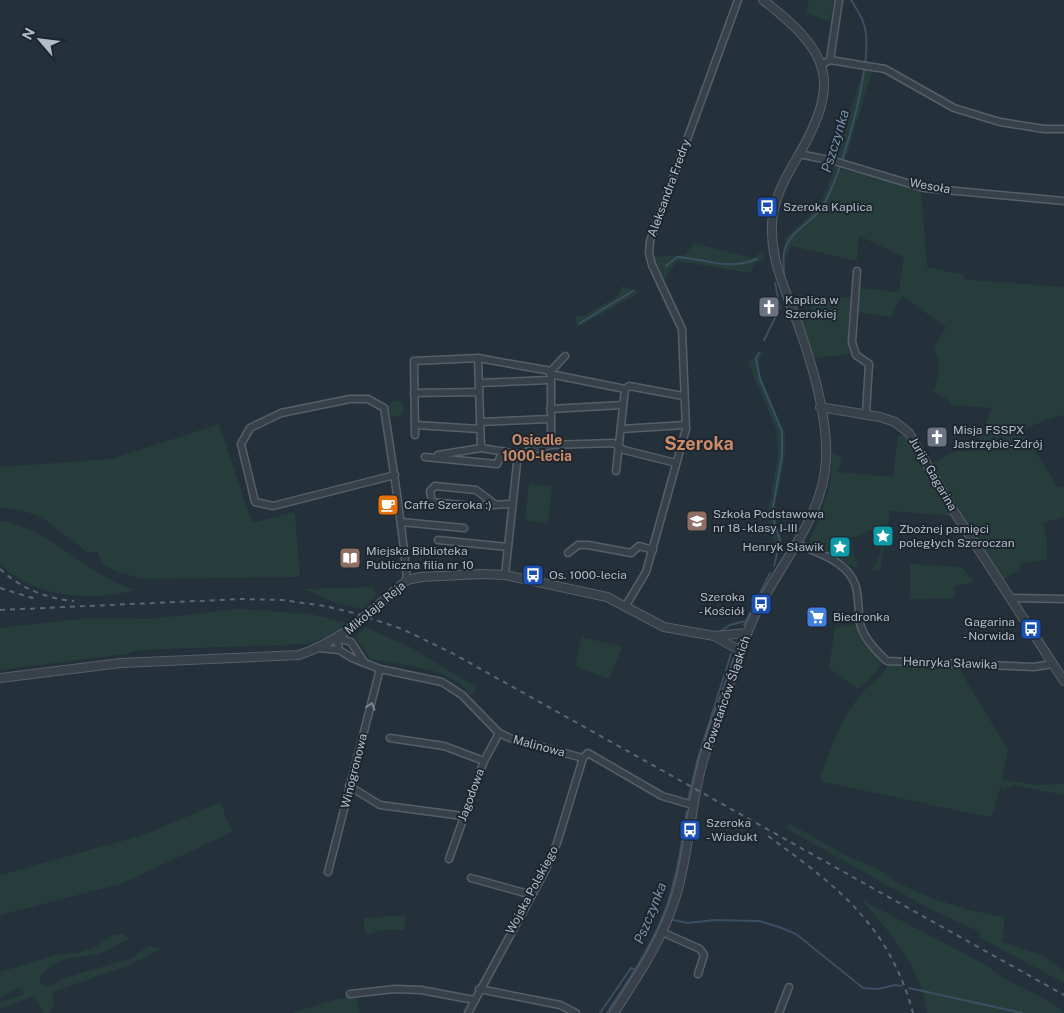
<svg xmlns="http://www.w3.org/2000/svg" width="1064" height="1013" font-family="'Public Sans',sans-serif">
	<rect width="100%" height="100%" fill="#24303a"/>
	<g fill="#273d3c">
		<polygon points="809,0 834,0 830,22 806,13"/>
		<polygon points="864,68 873,69 845,161 835,158"/>
		<path d="M833,167l88,22 6,78 36,8 1,4 6,1 94,7v128l-18,5 -24,10 36,57h6v30l-21,6 4,19v18l-27,3v6l-17,11 -41,-63 -30,-54 24,-12h18l18,-43 -40,-3 -2,-4 -17,-9c6,-16 9,-27 1,-44l12,-21 -44,-31 -11,21 -35,-5 3,-24 40,4 5,-35 -45,-21 -2,25 -66,-15 -5,15 -1,-22 35,-34 11,-27z"/>
		<polygon points="694,243 752,258 762,252 765,260 755,263 750,273 677,261 662,283 654,257 685,255"/>
		<polygon points="622,286 647,293 641,292 578,327 575,321 577,315 583,316 618,296"/>
		<polygon points="852,297 850,354 815,358 799,315 811,311 809,300"/>
		<polygon points="765,350 758,361 759,371 785,435 785,456 777,497 771,494 778,456 777,432 748,362"/>
		<circle cx="396" cy="409" r="8"/>
		<polygon points="219,424 252,523 294,512 295,514 300,577 144,579 120,573 102,564 98,552 87,552 41,517 20,510 0,507 0,467 112,459"/>
		<path d="M905,435l7,8 40,73 -62,-5 -10,60 -9,-1c8,-10 11,-20 10,-34l-9,-4v-3l-16,8h-5l-1,3 3,2v10l5,13 -1,3 -46,-21 -2,-6c14,-31 24,-54 23,-89l10,6 -4,14 55,5 5,-41z"/>
		<polygon points="529,484 552,486 548,523 525,521"/>
		<path d="M770,498l6,2c-4,23 7,30 6,49 -15,-10 -15,-34 -12,-51z"/>
		<path d="M0,521c52,7 86,55 136,69 -44,12 -104,8 -136,-27z"/>
		<polygon points="910,564 962,567 974,582 955,586 954,598 910,599"/>
		<polygon points="374,587 376,596 362,609 334,602 304,589"/>
		<polygon points="239,609 311,614 346,623 329,636 306,644 140,650 126,654 0,670 0,628 90,618 149,619"/>
		<polygon points="858,624 882,663 870,679 858,689 829,668 835,627"/>
		<path d="M365,627l45,20 66,40 -4,9c-24,-30 -68,-30 -102,-37l-15,-22z"/>
		<polygon points="582,637 622,647 609,679 575,666"/>
		<path d="M890,663l68,4 50,83 -6,29 34,6 28,-1v11l-50,-10 -13,5v-6l-8,30 -4,3 -166,-35 -3,-5c11,-29 21,-59 41,-83 9,-11 22,-18 29,-31z"/>
		<polygon points="222,802 225,817 234,831 121,884 0,915 0,875 140,836"/>
		<polygon points="789,823 847,856 879,869 896,882 931,898 973,911 1005,917 1002,942 1044,956 1064,971 1064,983 979,937 980,932 926,907 787,829"/>
		<path d="M862,900l126,66c21,21 55,26 76,47h-137c-6,-47 -36,-78 -65,-113z"/>
		<polygon points="406,915 404,930 382,930 365,935 364,918"/>
		<path d="M122,934l7,4c-8,5 -19,12 -28,15 -26,8 -40,-1 -61,24l1,7 5,3 24,-11 63,-18 15,-12 14,2c-34,22 -73,29 -110,45l2,11 -5,9h-5l-10,-17 -34,13v-7l25,-8 -7,-6 -18,10v-26l59,-18 18,-1 20,-7 15,-11z"/>
		<polygon points="356,997 360,1013 292,1013 334,1000"/>
	</g>
	<g fill="none" stroke-linecap="round" stroke-linejoin="round">
		<g stroke="#3b4f62" stroke-width="2">
			<path d="M666,266l11,-9c30,2 50,14 80,2"/>
			<path d="M784,275c0,-7 -1,-15 0,-22 3,-21 29,-30 39,-47 19,-34 47,-132 43,-172 -1,-13 -8,-23 -15,-34"/>
			<polyline points="580,323 633,291"/>
			<polyline points="764,340 780,308 775,283"/>
			<polyline points="759,353 756,358 760,379 782,431 782,455 772,513 780,541 774,566"/>
			<polyline points="744,625 770,573"/>
			<polyline points="722,630 730,625 745,621"/>
			<polyline points="688,800 698,758 731,654"/>
			<polyline points="673,920 688,923 715,920 759,921 779,927 796,934 863,988 878,989 895,985 901,986"/>
			<polyline points="909,988 1022,1013"/>
			<polyline points="600,1013 631,968 635,970"/>
			<path d="M607,1013c23,-35 48,-71 61,-111 10,-30 14,-61 19,-91"/>
		</g>
		<g stroke="#565f68" stroke-width="9">
			<g id="minor">
				<polyline points="830,60 885,69 954,108 1000,122 1044,129 1064,129"/>
				<polyline points="821,65 830,60 839,0"/>
				<polyline points="799,154 834,161 924,188 1064,201"/>
				<polyline points="857,271 852,342 856,355 869,364 866,413"/>
				<polyline points="550,374 625,389 629,386 683,396"/>
				<polyline points="479,383 549,380"/>
				<polyline points="414,393 479,392"/>
				<polyline points="550,409 623,405"/>
				<polyline points="480,422 550,419"/>
				<polyline points="415,425 480,429"/>
				<polyline points="621,429 685,425"/>
				<polyline points="415,435 414,361 478,358"/>
				<polyline points="551,445 613,443 624,450 676,463"/>
				<polyline points="518,454 481,448 478,358 551,371"/>
				<polyline points="438,455 481,448"/>
				<polyline points="425,457 497,464 503,451"/>
				<polyline points="616,471 625,389"/>
				<path d="M395,475l-122,31 -18,-4 -14,-58 9,-16 31,-15 69,-14h18l16,9c9,57 18,114 23,172"/>
				<polyline points="496,505 476,490 435,486 430,491 432,502 471,506 512,504"/>
				<polyline points="401,522 464,528"/>
				<polyline points="438,540 508,547"/>
				<path d="M797,544c14,6 30,11 42,20 24,18 17,35 21,59 3,14 17,29 27,38l147,6 18,-3"/>
				<polyline points="568,553 578,545 588,545 631,553 639,546 653,550"/>
				<polyline points="505,575 518,454 551,445 551,371 565,356"/>
				<polyline points="1011,598 1064,599"/>
				<polyline points="625,607 646,572 686,429 682,329 652,265 649,253 650,241 738,0"/>
				<polyline points="319,648 339,650"/>
				<polyline points="364,662 351,642 337,638 339,650 352,658 380,669 442,682 462,695 499,733 512,739 583,758 588,753 662,796 693,805"/>
				<polyline points="390,738 444,746 484,761"/>
				<polyline points="349,786 380,805 463,816"/>
				<polyline points="449,859 484,761 499,733"/>
				<polyline points="328,872 380,669"/>
				<polyline points="471,878 532,895"/>
				<polyline points="662,932 700,949 704,955 698,974"/>
				<polyline points="479,989 560,1005 576,1013"/>
				<polyline points="350,994 395,989 421,990 474,1000"/>
				<polyline points="468,1013 545,871 557,843 583,758"/>
				<polyline points="779,1013 789,987"/>
			</g>
		</g>
		<g stroke="#565f68" stroke-width="10">
			<g id="tertiary">
				<polyline points="820,407 880,417 895,422 909,433 953,510 1064,681"/>
				<polyline points="714,636 741,651"/>
				<path d="M0,678l121,-15 178,-8c47,-16 71,-44 108,-75l14,-3 60,-3 24,1 102,22 57,30 50,9 33,-3"/>
				<path d="M614,1013c24,-37 49,-74 62,-117 12,-39 14,-80 23,-119 7,-33 20,-64 31,-95 8,-22 15,-46 25,-67 24,-51 68,-96 71,-155 2,-40 -11,-86 -24,-124 -12,-38 -32,-71 -30,-112 1,-24 13,-46 25,-66 45,-77 34,-105 -34,-158"/>
			</g>
		</g>
		<use href="#minor" stroke="#38414a" stroke-width="6"/>
		<use href="#tertiary" stroke="#38414a" stroke-width="8"/>
		<g stroke="#5a6671" stroke-width="2" stroke-dasharray="5 5" stroke-linecap="butt">
			<path d="M0,569c20,19 47,30 74,32"/>
			<polyline points="0,588 36,599"/>
			<polyline points="0,610 241,599 282,600 325,606 358,614 402,629 452,653 1064,995"/>
			<path d="M768,836c70,51 121,89 145,177"/>
		</g>
	</g>
	<defs><path id="oneway-chevron" d="M-2-3.5L2.5 0L-2 3.5" fill="none" stroke-width="1.6" stroke-linecap="round" stroke-linejoin="round" transform="scale(1.25)"/></defs>
	<use stroke="#7c858e" href="#oneway-chevron" transform="translate(371 706) rotate(-73)"/>
	<defs>
		<g id="bus-square" transform="scale(1.125)"><rect x="-9" y="-9" width="18" height="18" rx="4" fill="#1a4fb4" stroke="#1d262f"/><path d="M-5-6H5V4H4V6H2V4H-2V6H-4V4H-5ZM-3.5-4V0h7V-4ZM-3.5 1.2v1.5H-2V1.2ZM2 1.2v1.5H3.5V1.2Z" fill="#fff"/></g>
		<g id="church-square" transform="scale(1.125)"><rect x="-9" y="-9" width="18" height="18" rx="4" fill="#6b7280" stroke="#1d262f"/><path d="M-1.2-6h2.4v3.5h3.3v2.4h-3.3V6h-2.4V-.1h-3.3v-2.4h3.3Z" fill="#fff"/></g>
		<g id="cafe-square" transform="scale(1.125)"><rect x="-9" y="-9" width="18" height="18" rx="4" fill="#e8710a" stroke="#1d262f"/><path d="M-5.5-4.5H6V0H3Q3 3.5 0 3.5H-2.5Q-5.5 3.5-5.5 0ZM3-3.2v2h1.7v-2ZM-6 4.5H4V6H-6Z" fill="#fff"/></g>
		<g id="school-square" transform="scale(1.125)"><rect x="-9" y="-9" width="18" height="18" rx="4" fill="#8d6e63" stroke="#1d262f"/><path d="M0-5L7-2L0 1L-7-2ZM-4 1L0 2.5L4 1V4Q0 6-4 4Z" fill="#fff"/></g>
		<g id="sight-square" transform="scale(1.125)"><rect x="-9" y="-9" width="18" height="18" rx="4" fill="#0f9aa8" stroke="#1d262f"/><path d="M0-6L1.8-2.2L6-1.7L2.9 1.2L3.7 5.4L0 3.3L-3.7 5.4L-2.9 1.2L-6-1.7L-1.8-2.2Z" fill="#fff"/></g>
		<g id="library-square" transform="scale(1.125)"><rect x="-9" y="-9" width="18" height="18" rx="4" fill="#8d6e63" stroke="#1d262f"/><path d="M-6-4Q-3-5.5-.7-3.5V5Q-3 3-6 4ZM6-4Q3-5.5 .7-3.5V5Q3 3 6 4Z" fill="#fff"/></g>
		<g id="supermarket-square" transform="scale(1.125)"><rect x="-9" y="-9" width="18" height="18" rx="4" fill="#3f7fe0" stroke="#1d262f"/><path d="M-6-5.5h2.5l.6 2H6L4.5 2H-2.5L-4.4-4H-6ZM-1.5 3.2a1.3 1.3 0 1 0 .1 0ZM3 3.2a1.3 1.3 0 1 0 .1 0Z" fill="#fff"/></g>
	</defs>
	<g fill-rule="evenodd">
		<use href="#bus-square" x="767" y="207"/>
		<use href="#church-square" x="769" y="307"/>
		<use href="#church-square" x="937" y="437"/>
		<use href="#cafe-square" x="388" y="505"/>
		<use href="#school-square" x="697" y="521"/>
		<use href="#sight-square" x="883" y="536"/>
		<use href="#sight-square" x="840" y="547"/>
		<use href="#library-square" x="350" y="558"/>
		<use href="#bus-square" x="533" y="575"/>
		<use href="#bus-square" x="761" y="604"/>
		<use href="#supermarket-square" x="817" y="617"/>
		<use href="#bus-square" x="1031" y="629"/>
		<use href="#bus-square" x="690" y="830"/>
	</g>
	<g text-anchor="middle" stroke-width="4" stroke-linejoin="round" paint-order="stroke">
		<g font-size="12" fill="#b3bcc6" stroke="#1d262f">
			<text transform="translate(930 186) rotate(10)" y="4">Wesoła</text>
			<text transform="translate(669 188) rotate(-70)" y="4">Aleksandra Fredry</text>
			<text transform="translate(933 474) rotate(60)" y="4">Jurija Gagarina</text>
			<text transform="translate(375 608) rotate(-40)" y="4">Mikołaja Reja</text>
			<text transform="translate(950 663) rotate(2)" y="4">Henryka Sławika</text>
			<text transform="translate(727 693) rotate(-71)" y="4">Powstańców Śląskich</text>
			<text transform="translate(539 746) rotate(15)" y="4">Malinowa</text>
			<text transform="translate(354 771) rotate(-76)" y="4">Winogronowa</text>
			<text transform="translate(471 795) rotate(-70)" y="4">Jagodowa</text>
			<text transform="translate(532 890) rotate(-62)" y="4">Wojska Polskiego</text>
		</g>
		<g font-size="12" fill="#b3bcc6" stroke="#1d262f" text-anchor="start">
			<text x="783" y="211">Szeroka Kaplica</text>
			<text x="785" y="304">Kaplica w<tspan x="785" dy="14">Szerokiej</tspan></text>
			<text x="953" y="434">Misja FSSPX<tspan x="953" dy="14">Jastrzębie-Zdrój</tspan></text>
			<text x="404" y="509">Caffe Szeroka :)</text>
			<text x="713" y="518">Szkoła Podstawowa<tspan x="713" dy="14">nr 18 - klasy I-III</tspan></text>
			<text x="899" y="533">Zbożnej pamięci<tspan x="899" dy="14">poległych Szeroczan</tspan></text>
			<text x="824" y="551" text-anchor="end">Henryk Sławik</text>
			<text x="366" y="555">Miejska Biblioteka<tspan x="366" dy="14">Publiczna filia nr 10</tspan></text>
			<text x="549" y="579">Os. 1000-lecia</text>
			<text x="745" y="601" text-anchor="end">Szeroka<tspan x="745" dy="14">- Kościół</tspan></text>
			<text x="833" y="621">Biedronka</text>
			<text x="1015" y="626" text-anchor="end">Gagarina<tspan x="1015" dy="14">- Norwida</tspan></text>
			<text x="706" y="827">Szeroka<tspan x="706" dy="14">- Wiadukt</tspan></text>
		</g>
		<g font-size="14" font-style="italic" fill="#7690a7" stroke="#1d262f">
			<text transform="translate(835 141) rotate(-73)" y="5">Pszczynka</text>
			<text transform="translate(650 913) rotate(-68)" y="5">Pszczynka</text>
		</g>
		<g font-size="14" font-weight="bold" fill="#cc8b68" stroke="#1d262f">
			<text x="537" y="445">Osiedle<tspan x="537" dy="16">1000-lecia</tspan></text>
		</g>
		<g font-size="18" font-weight="bold" fill="#cc8b68" stroke="#1d262f">
			<text x="699" y="450">Szeroka</text>
		</g>
	</g>
	<g transform="translate(40 40) rotate(298)" stroke="#1d262f" stroke-width="4" paint-order="stroke">
	<path d="M0-4L9 19L0 12L-9 19Z" fill="#b3bcc6"/>
	<text y="-8" font-size="14" font-weight="bold" text-anchor="middle" fill="#b3bcc6">N</text>
	</g>
</svg>
